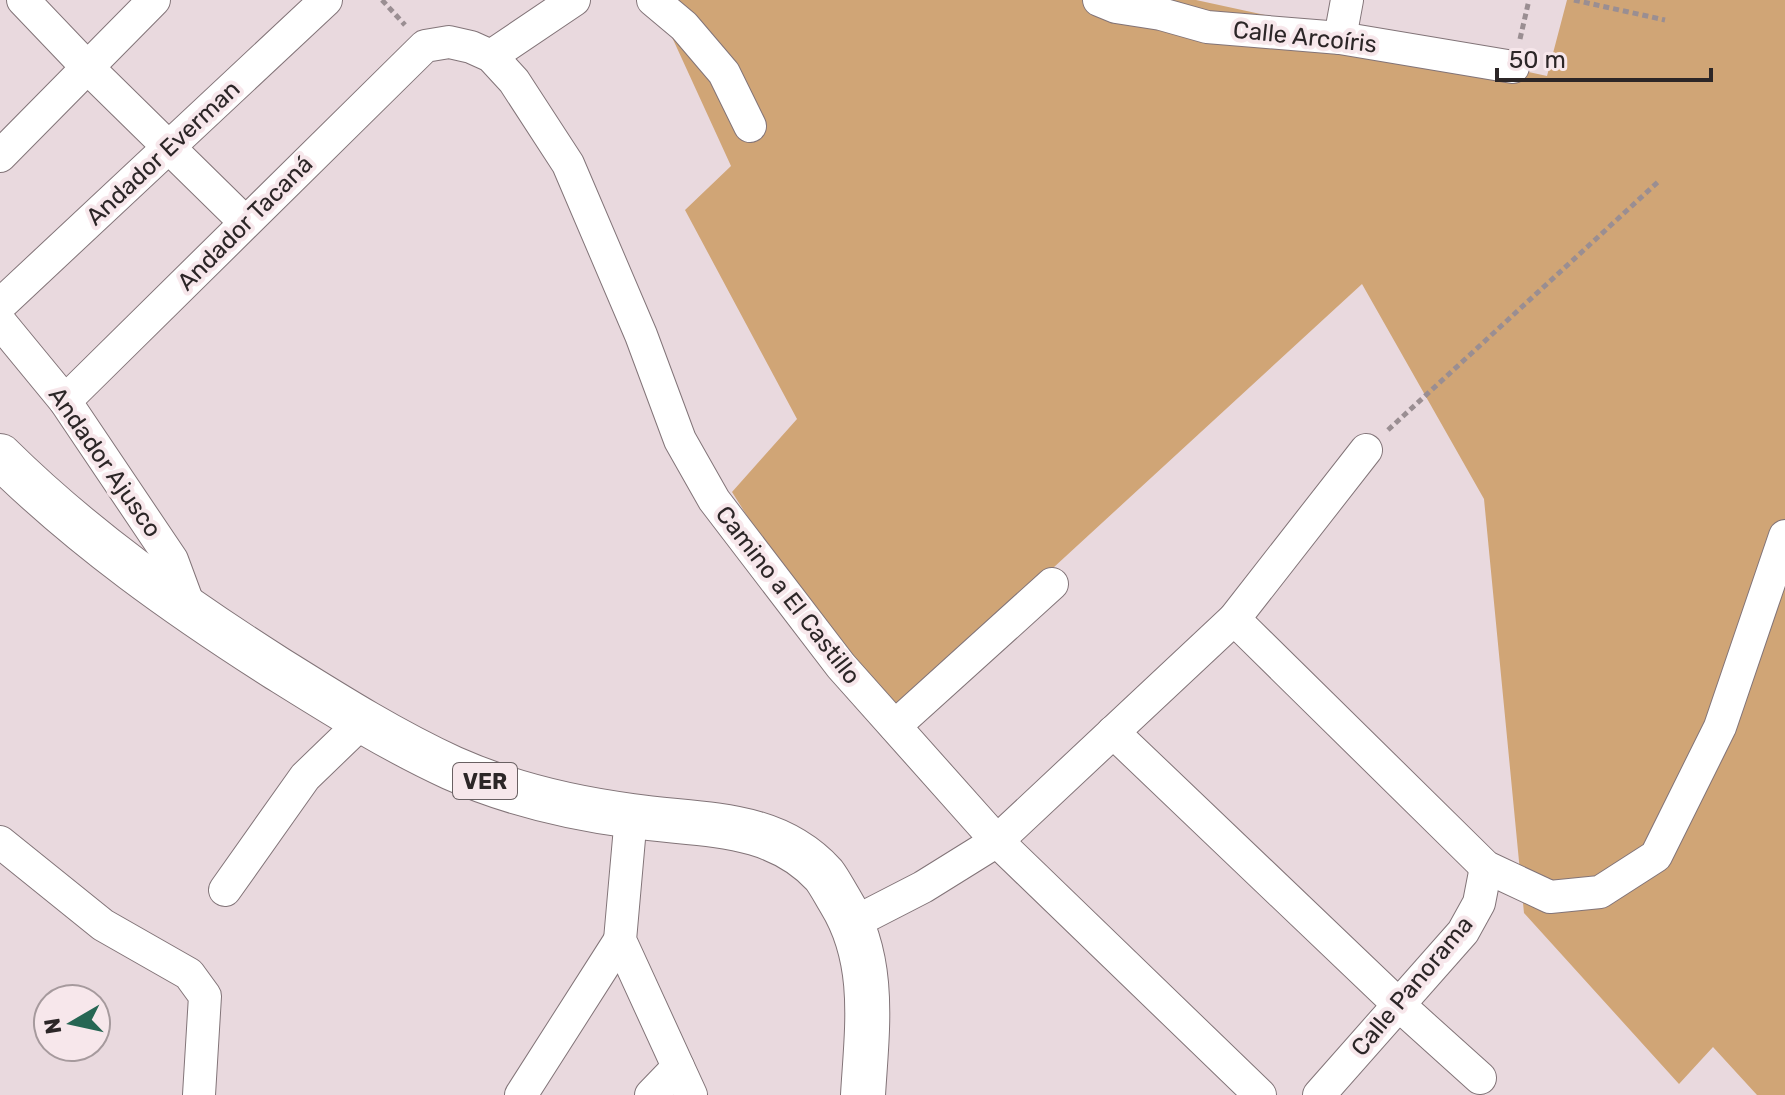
<svg xmlns="http://www.w3.org/2000/svg" width="1785" height="1095" font-family="Rubik,sans-serif">
	<rect width="100%" height="100%" fill="#e9d9de"/>
	<polygon fill="#d0a576" points="655,0 1196,0 1547,76 1567,0 1785,0 1785,1095 1757,1095 1713,1047 1679,1084 1524,913 1484,499 1362,284 880,727 732,492 797,419 685,210 731,166"/>
	<g fill="none" stroke-linecap="round" stroke-linejoin="round">
		<g stroke="#827478" stroke-width="34">
			<g id="street">
				<polyline points="23,0 86,66 245,222"/>
				<polyline points="653,0 684,26 724,73 750,126"/>
				<polyline points="1099,0 1116,7 1161,14 1207,27 1340,38 1513,67"/>
				<polyline points="1340,38 1347,0"/>
				<polyline points="491,56 574,0"/>
				<polyline points="0,156 154,0"/>
				<polyline points="0,305 326,0"/>
				<polyline points="0,322 65,401 172,560 192,614"/>
				<polyline points="65,401 425,46 449,42 471,47 491,56 514,81 568,164 641,335 680,440 714,500 841,666 997,841 1260,1095"/>
				<polyline points="1234,619 1486,867 1550,897 1600,892 1656,856 1720,727 1785,536"/>
				<polyline points="895,726 1052,584"/>
				<polyline points="1113,732 1399,1005 1480,1078"/>
				<polyline points="631,816 620,940 691,1095"/>
				<polyline points="0,842 103,925 189,974 205,996 199,1095"/>
				<polyline points="225,890 305,777 362,722"/>
				<polyline points="853,923 923,887 997,841 1234,619 1366,450"/>
				<polyline points="521,1095 620,940"/>
				<polyline points="651,1095 678,1067"/>
				<polyline points="1319,1095 1463,932 1479,903 1486,867"/>
			</g>
		</g>
		<g stroke="#827478" stroke-width="46">
			<path id="primary" d="M0,456c83,82 179,150 278,213 56,35 113,71 174,99 56,25 119,40 180,48 68,10 141,3 192,59 6,8 11,18 16,26 37,60 27,127 23,194"/>
		</g>
		<g stroke="#9a8e92" stroke-width="5" stroke-dasharray="6 4" stroke-linecap="butt">
			<polyline points="382,0 405,25"/>
			<polyline points="1574,0 1665,20"/>
			<polyline points="1520,39 1529,0"/>
			<polyline points="1388,430 1659,181"/>
		</g>
		<use href="#street" stroke="#fff" stroke-width="32"/>
		<use href="#primary" stroke="#fff" stroke-width="44"/>
	</g>
	<g text-anchor="middle" stroke-width="8" stroke-linejoin="round" paint-order="stroke">
		<rect fill="#f7e7eb" stroke="#696062" stroke-width="2" x="453" y="763" width="64" height="36" rx="6"/>
		<g font-size="22" font-weight="bold" fill="#2c2627">
			<text x="485" y="789">VER</text>
		</g>
		<g font-size="24" fill="#2c2627" stroke="#f7e7eb">
			<text transform="translate(1305 37) rotate(6)" y="8">Calle Arcoíris</text>
			<text transform="translate(163 153) rotate(-43)" y="8">Andador Everman</text>
			<text transform="translate(245 223) rotate(-45)" y="8">Andador Tacaná</text>
			<text transform="translate(105 462) rotate(55)" y="8">Andador Ajusco</text>
			<text transform="translate(788 595) rotate(52)" y="8">Camino a El Castillo</text>
			<text transform="translate(1412 986) rotate(-50)" y="8">Calle Panorama</text>
		</g>
	</g>
	<g transform="translate(72 1023) rotate(261)"><circle r="38" fill="#f7e7eb" stroke="#a69a9d" stroke-width="2"/>
	<path d="M0-6L14 30L0 20L-14 30Z" fill="#266653"/>
	<text y="-12" font-size="22" font-weight="bold" text-anchor="middle" fill="#2c2627">N</text>
	</g>
	<path d="M1497 68v12h214v-12" fill="none" stroke="#2c2627" stroke-width="4"/>
	<text x="1509" y="68" font-size="24" fill="#2c2627" stroke="#f7e7eb" stroke-width="6" paint-order="stroke">50 m</text>
</svg>
